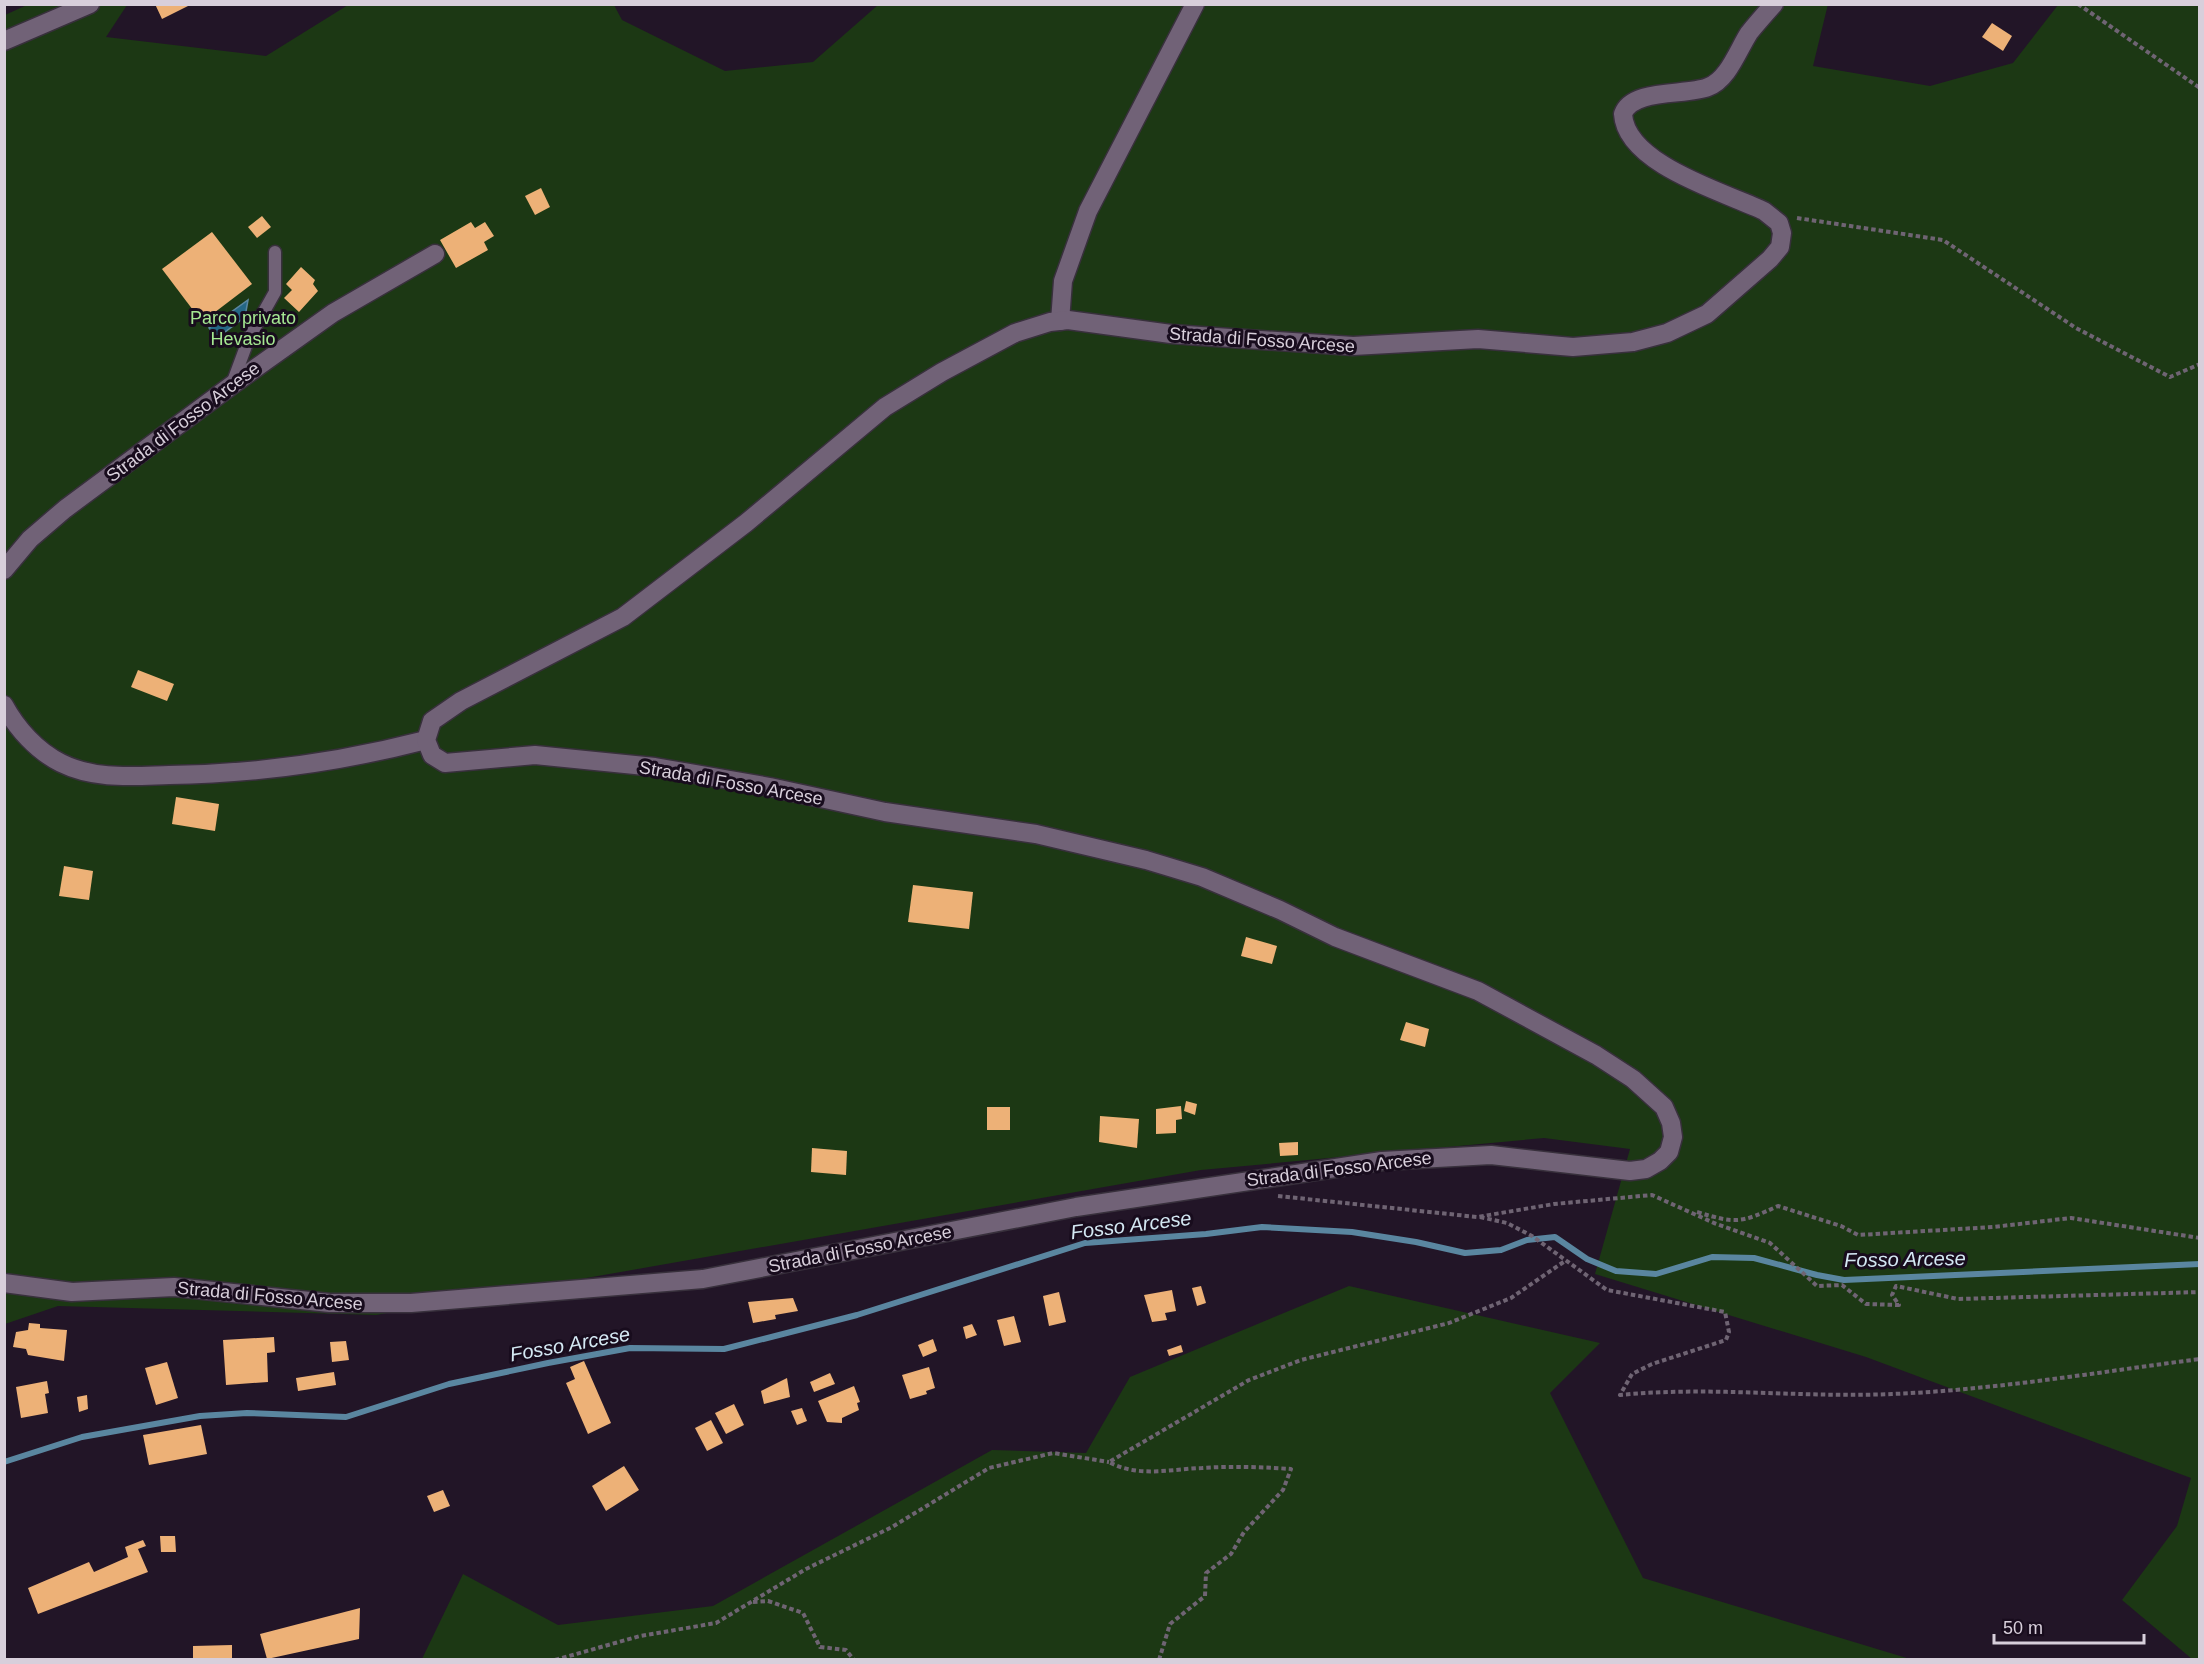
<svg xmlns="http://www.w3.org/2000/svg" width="2204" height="1664" font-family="Arial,sans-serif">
	<rect width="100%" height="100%" fill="#221527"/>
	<g fill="#1c3814">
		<polygon points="1828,4 1813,66 1930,86 2013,63 2058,5 2199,5 2199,1659 2192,1659 2122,1600 2177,1526 2191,1478 1866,1357 1595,1274 1630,1149 1544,1138 1201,1170 376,1315 58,1306 5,1324 5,15 27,5 127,5 106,37 266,56 348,5 614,5 622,20 725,71 813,62 878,5"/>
		<polygon points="1349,1286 1600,1343 1550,1393 1643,1578 1910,1659 422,1659 463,1574 558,1625 713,1606 992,1450 1086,1453 1130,1377"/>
	</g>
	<polygon fill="#246786" stroke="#5a86a0" stroke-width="1.5" points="248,300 245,317 217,338 209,328"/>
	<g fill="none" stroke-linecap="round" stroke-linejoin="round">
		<polyline stroke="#5a86a0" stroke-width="6" points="4,1462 82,1437 200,1416 247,1413 346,1417 449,1384 548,1363 630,1348 724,1349 857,1315 1085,1243 1206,1234 1262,1227 1352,1232 1416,1242 1465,1253 1501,1250 1527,1240 1555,1237 1587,1259 1616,1271 1656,1274 1712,1257 1754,1258 1817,1275 1844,1280 2200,1264"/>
	</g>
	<g fill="#edb177">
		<polygon points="155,4 192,4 162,19"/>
		<polygon points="1992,23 2012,36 2003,51 1982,37"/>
		<polygon points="541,188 550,207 535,215 525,196"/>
		<polygon points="262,216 271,227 257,238 248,227"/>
		<polygon points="471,222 475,228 485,222 494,236 484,242 488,250 456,268 440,240"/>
		<polygon points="212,232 252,284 202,322 162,269"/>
		<polygon points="301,267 315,280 313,284 318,291 299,312 284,298 292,290 286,284"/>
		<polygon points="138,670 174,684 167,701 131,687"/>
		<polygon points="176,797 219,804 215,831 172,824"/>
		<polygon points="64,866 93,871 89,900 59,896"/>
		<polygon points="913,885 973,892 969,929 908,922"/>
		<polygon points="1246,937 1277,946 1272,964 1241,956"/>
		<polygon points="1406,1022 1429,1029 1425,1047 1400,1040"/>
		<polygon points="1186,1101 1197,1104 1195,1115 1184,1111"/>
		<polygon points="1181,1106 1182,1119 1176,1120 1176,1133 1156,1134 1156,1109"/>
		<rect x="987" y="1107" width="23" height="23"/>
		<polygon points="1100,1116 1139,1119 1137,1148 1099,1142"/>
		<polygon points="1298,1142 1298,1155 1280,1156 1279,1143"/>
		<polygon points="812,1148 847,1151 846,1175 811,1172"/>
		<polygon points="1201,1286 1206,1303 1197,1306 1192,1288"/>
		<polygon points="1172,1290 1176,1311 1165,1313 1167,1320 1152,1322 1144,1295"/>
		<polygon points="1059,1292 1066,1322 1049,1326 1043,1296"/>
		<polygon points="793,1298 798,1311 775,1315 776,1319 753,1323 748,1302"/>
		<polygon points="1014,1316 1021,1342 1004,1346 997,1320"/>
		<polygon points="29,1323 40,1324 40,1328 67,1330 64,1361 28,1355 26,1349 13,1347 16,1332 28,1330"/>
		<polygon points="972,1324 977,1335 966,1339 963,1327"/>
		<polygon points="274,1337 275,1352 267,1353 268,1382 226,1385 223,1340"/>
		<polygon points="933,1339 937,1351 923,1357 918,1345"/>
		<polygon points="346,1341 349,1360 332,1362 330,1342"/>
		<polygon points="1181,1345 1183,1352 1169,1356 1167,1350"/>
		<polygon points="584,1361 611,1423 588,1434 566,1383 575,1379 570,1367"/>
		<polygon points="167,1362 178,1398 156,1405 145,1368"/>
		<polygon points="929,1367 935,1388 926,1391 927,1394 910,1399 902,1375"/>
		<polygon points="334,1372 336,1385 298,1391 296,1378"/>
		<polygon points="830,1373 835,1384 814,1392 810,1382"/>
		<polygon points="787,1378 790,1397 764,1404 761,1391"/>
		<polygon points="47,1381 49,1393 45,1394 48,1413 21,1418 16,1387"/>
		<polygon points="854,1386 860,1402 857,1403 859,1410 842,1418 842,1423 827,1422 818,1401"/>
		<polygon points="87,1395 88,1409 79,1412 77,1397"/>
		<polygon points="734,1404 744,1425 726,1434 715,1413"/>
		<polygon points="802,1408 807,1421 797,1425 791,1411"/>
		<polygon points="711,1420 723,1443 707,1451 695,1428"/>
		<polygon points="201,1425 207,1454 149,1465 143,1435"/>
		<polygon points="624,1466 639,1490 606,1511 592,1486"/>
		<polygon points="443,1490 450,1506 434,1512 427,1496"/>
		<polygon points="160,1536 175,1536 176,1552 161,1552"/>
		<polygon points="143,1540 146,1546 138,1549 148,1572 38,1614 28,1588 89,1562 94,1572 128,1557 125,1547"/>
		<polygon points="360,1608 359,1639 267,1659 260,1634"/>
		<polygon points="232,1645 232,1660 193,1660 193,1646"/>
	</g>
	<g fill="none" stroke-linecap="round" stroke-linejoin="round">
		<g stroke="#38303c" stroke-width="15">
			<polyline id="lane" points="232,384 249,338 275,292 275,252"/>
		</g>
		<g stroke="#38303c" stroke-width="21">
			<g id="street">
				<polyline points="4,41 90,4"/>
				<polyline points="1060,321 1063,281 1088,211 1195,4"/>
				<polyline points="4,570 30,539 65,509 232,385 333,313 435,254"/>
				<path d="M4,705c13,24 33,46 57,58 34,17 72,13 108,12 88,-1 172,-13 257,-35"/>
				<path d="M4,1283l68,9 102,-5 156,16h81l292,-24 373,-72 306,-46 109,-6 139,16 16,-2 14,-8 9,-9 4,-15 -2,-14 -7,-16 -31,-28 -37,-24 -118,-64 -143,-54 -55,-27 -78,-33 -56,-17 -110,-26 -151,-22 -115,-25 -115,-20 -120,-12 -90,8 -13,-8 -6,-15 6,-19 29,-20 162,-84 123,-94 139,-116 57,-35 73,-39 35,-11 18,-2 103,14 182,12 125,-7 95,8 60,-5 34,-9 40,-19 63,-55 10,-12 2,-14 -3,-10 -15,-12c-37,-18 -138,-46 -141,-97 9,-26 64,-18 85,-27 20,-7 30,-37 41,-54 8,-10 16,-19 25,-29"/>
			</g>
		</g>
		<g stroke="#6f6473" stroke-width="4" stroke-dasharray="4.5 3" stroke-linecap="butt">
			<polyline points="2078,4 2200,88"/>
			<polyline points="1797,218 1943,240 2076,328 2170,377 2200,364"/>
			<polyline points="1278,1196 1477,1217 1554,1204 1652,1195 1714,1223 1770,1243 1817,1286 1842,1285 1866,1304 1899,1305 1892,1295 1896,1286 1958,1299 2200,1292"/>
			<path d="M1697,1212c39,12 44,11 81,-6l63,20 17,9 135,-8 78,-9 129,20"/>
			<path d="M1480,1217l27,6 25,13 75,54 118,22 4,20 -3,8 -74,24 -20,10 -12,21c91,-9 181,3 272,-1 103,-4 206,-22 308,-35"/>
			<polyline points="753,1602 768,1601 803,1613 820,1647 846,1650 854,1660"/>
			<polyline points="555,1660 640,1636 716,1623 806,1569 892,1527 989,1468 1053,1453 1109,1462"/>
			<path d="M1159,1660l11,-36 35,-28 1,-23 25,-19 13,-22 39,-42 8,-21c-29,-2 -59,-3 -89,-1 -31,1 -64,10 -93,-6l140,-82 52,-20 148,-37 62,-25 54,-37"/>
		</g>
		<use href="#lane" stroke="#716277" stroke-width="12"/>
		<use href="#street" stroke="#716277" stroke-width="18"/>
	</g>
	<g text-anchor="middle" stroke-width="6" stroke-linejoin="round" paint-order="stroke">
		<g font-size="18" fill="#a5e892" stroke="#180c1d">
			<text x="243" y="324">Parco privato<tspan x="243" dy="21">Hevasio</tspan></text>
		</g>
		<g font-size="18" fill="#d8cfdb" stroke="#180c1d">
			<text transform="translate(1262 340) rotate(4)" y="6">Strada di Fosso Arcese</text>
			<text transform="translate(183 422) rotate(-37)" y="6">Strada di Fosso Arcese</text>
			<text transform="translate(731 783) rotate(10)" y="6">Strada di Fosso Arcese</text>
			<text transform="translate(1339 1169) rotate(-7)" y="6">Strada di Fosso Arcese</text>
			<text transform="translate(860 1249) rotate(-11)" y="6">Strada di Fosso Arcese</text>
			<text transform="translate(270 1296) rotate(5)" y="6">Strada di Fosso Arcese</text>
		</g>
		<g font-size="20" font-style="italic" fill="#d4e8f3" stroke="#180c1d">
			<text transform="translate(1131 1225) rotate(-7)" y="7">Fosso Arcese</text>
			<text transform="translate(1905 1259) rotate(-1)" y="7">Fosso Arcese</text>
			<text transform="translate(570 1344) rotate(-10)" y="7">Fosso Arcese</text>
		</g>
	</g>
	<rect width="2204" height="1664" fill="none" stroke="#d8cfdb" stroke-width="12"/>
	<path d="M1994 1634v9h150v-9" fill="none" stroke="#d8cfdb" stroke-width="3"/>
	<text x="2003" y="1634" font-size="18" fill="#d8cfdb" stroke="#180c1d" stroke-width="4.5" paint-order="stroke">50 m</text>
</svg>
